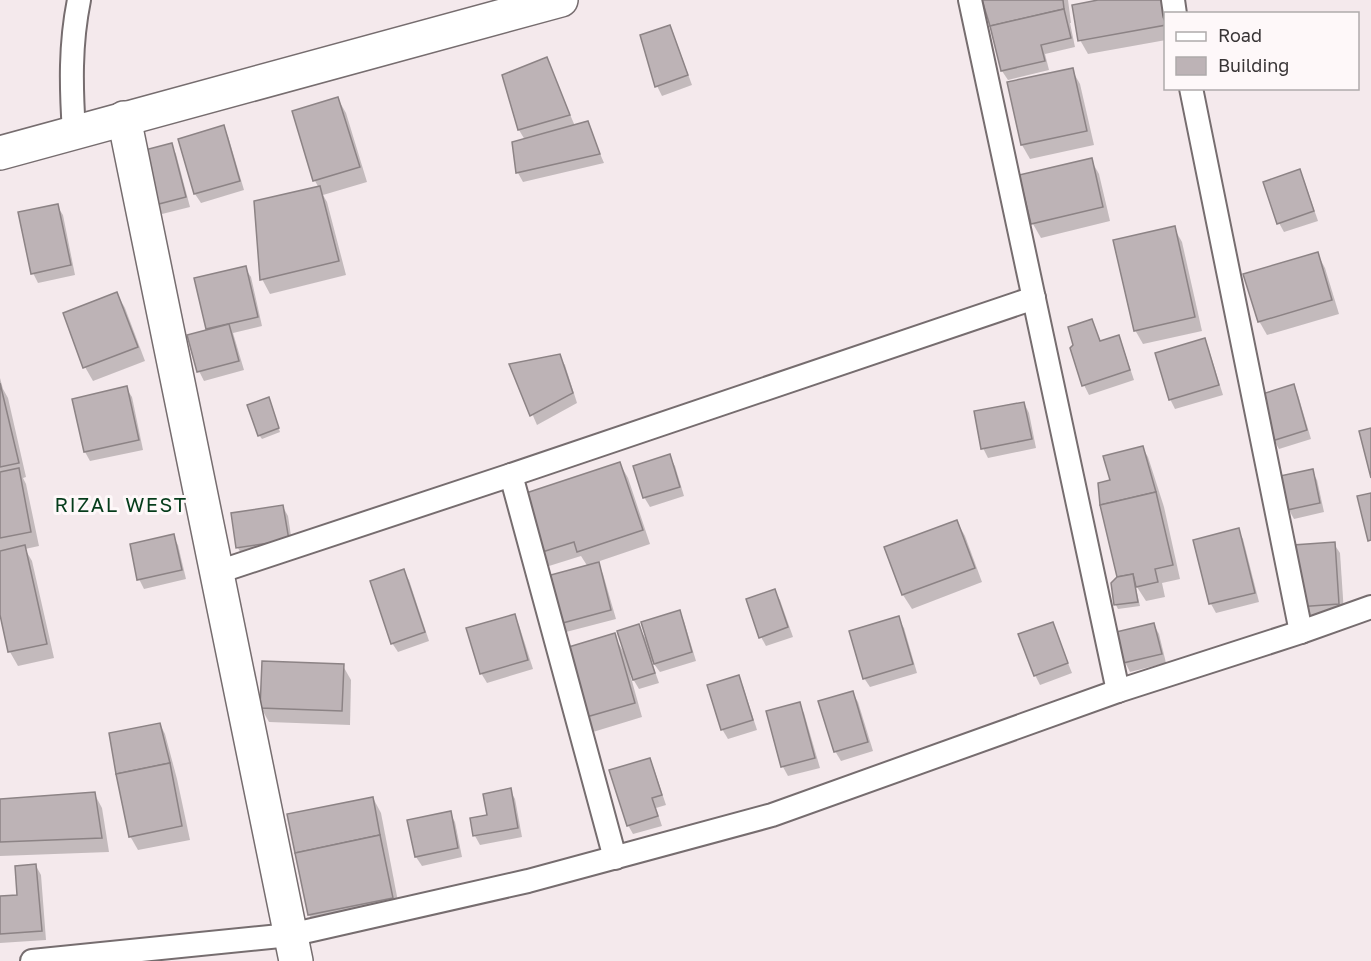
<svg xmlns="http://www.w3.org/2000/svg" width="1371" height="961" font-family="'Golos Text',sans-serif">
	<rect width="100%" height="100%" fill="#f4e9ec"/>
	<g fill="#0003">
		<polygon points="984,0 1068,0 1071,23 1070,23 1075,47 1045,54 1049,70 1008,80 1002,71"/>
		<polygon points="1107,0 1166,14 1166,40 1088,54 1080,40"/>
		<polygon points="669,27 674,36 692,85 662,96 657,86"/>
		<polygon points="546,59 575,126 587,123 604,163 523,182 518,173 514,143 525,140 519,130 504,76"/>
		<polygon points="1072,70 1080,84 1094,145 1030,159 1022,145"/>
		<polygon points="338,99 346,113 367,182 323,195 327,202 346,275 270,294 262,279 319,188 315,181 293,112"/>
		<polygon points="223,127 228,136 244,190 201,203 195,194 180,140"/>
		<polygon points="171,145 176,154 190,207 162,214 156,205"/>
		<polygon points="1091,160 1099,174 1110,221 1041,238 1033,224 1021,176"/>
		<polygon points="1299,171 1304,180 1318,221 1284,232 1279,223"/>
		<polygon points="57,206 63,215 75,275 38,283 33,273"/>
		<polygon points="1174,228 1182,242 1202,331 1143,344 1135,330"/>
		<polygon points="1317,253 1325,268 1339,314 1267,335 1259,321"/>
		<polygon points="245,268 251,277 262,326 233,333 244,370 204,381 199,371 208,331 196,280"/>
		<polygon points="117,294 125,308 145,361 93,381 85,367"/>
		<polygon points="1091,321 1101,342 1118,337 1123,347 1134,380 1089,395 1084,385"/>
		<polygon points="1204,340 1209,350 1223,395 1175,409 1170,399"/>
		<polygon points="559,356 565,365 577,403 537,425 511,365"/>
		<polygon points="0,378 3,389 8,398 26,477 23,478 26,484 39,546 25,549 32,561 54,658 18,666 10,652 0,608"/>
		<polygon points="1293,386 1298,395 1311,439 1279,449 1274,440"/>
		<polygon points="126,388 132,397 143,450 90,461 85,452 74,400"/>
		<polygon points="270,403 280,432 262,439 259,435"/>
		<polygon points="1024,403 1029,413 1036,448 988,458 983,448"/>
		<polygon points="1142,447 1148,457 1164,507 1180,579 1162,583 1165,597 1146,601 1135,584 1140,606 1118,609 1116,605 1119,577 1111,481"/>
		<polygon points="669,456 675,466 684,496 650,507 644,497"/>
		<polygon points="620,464 628,478 650,544 597,562 603,574 616,619 566,632 560,623 588,567 581,556 549,566 540,552"/>
		<polygon points="1312,471 1317,480 1324,512 1294,519 1289,510"/>
		<polygon points="283,507 288,516 293,549 243,557 238,548"/>
		<polygon points="957,522 965,536 982,582 912,609 903,595 886,548"/>
		<polygon points="1238,530 1243,539 1259,602 1216,613 1211,604"/>
		<polygon points="173,536 178,545 186,579 144,589 139,579"/>
		<polygon points="1334,544 1340,553 1344,613 1304,616 1299,606"/>
		<polygon points="403,571 409,580 429,641 398,652 392,643"/>
		<polygon points="774,590 780,600 793,637 766,646 761,637"/>
		<polygon points="679,612 684,621 696,661 660,672 651,660 659,683 639,689 630,674 642,717 593,732 584,718 614,635 624,653 638,626 646,639"/>
		<polygon points="514,615 519,625 533,669 487,683 481,673"/>
		<polygon points="898,618 904,628 917,673 870,687 864,678"/>
		<polygon points="1052,623 1072,673 1040,685 1035,675"/>
		<polygon points="1154,625 1159,634 1166,663 1130,672 1125,662"/>
		<polygon points="343,666 351,680 350,725 269,722 261,708"/>
		<polygon points="738,677 743,686 757,730 728,739 722,729"/>
		<polygon points="852,692 858,702 873,751 841,761 835,751"/>
		<polygon points="799,704 804,713 820,768 788,776 783,767 768,712"/>
		<polygon points="160,724 165,734 177,779 190,840 138,850 130,836"/>
		<polygon points="649,759 654,769 666,805 656,808 662,826 633,834 628,825"/>
		<polygon points="510,790 515,799 522,837 480,845 475,836"/>
		<polygon points="94,793 102,808 109,852 0,856 0,801"/>
		<polygon points="373,798 381,813 400,912 318,929 309,915 288,816"/>
		<polygon points="450,813 455,822 462,857 422,866 416,857"/>
		<polygon points="36,866 41,875 46,940 0,943 0,898 19,896"/>
	</g>
	<g fill="#bdb3b6" stroke="#8c8385" stroke-width="1.5">
		<polygon points="982,0 1063,0 1064,9 990,26"/>
		<polygon points="1098,0 1167,0 1166,25 1078,41 1072,5"/>
		<polygon points="1064,9 1071,38 1041,45 1045,61 1001,71 990,26"/>
		<polygon points="670,25 688,75 655,87 640,35"/>
		<polygon points="547,57 570,115 518,130 502,75"/>
		<polygon points="1073,68 1087,131 1021,145 1007,82"/>
		<polygon points="338,97 360,167 313,181 292,111"/>
		<polygon points="588,121 600,154 516,173 512,142"/>
		<polygon points="224,125 240,181 194,194 178,139"/>
		<polygon points="172,143 186,197 155,205 141,151"/>
		<polygon points="1092,158 1103,207 1031,224 1019,175"/>
		<polygon points="1300,169 1314,211 1277,224 1263,182"/>
		<polygon points="320,186 339,261 260,280 254,201"/>
		<polygon points="58,204 71,265 31,274 18,212"/>
		<polygon points="1175,226 1195,317 1134,331 1113,240"/>
		<polygon points="1318,252 1332,300 1258,322 1243,274"/>
		<polygon points="246,266 258,317 206,329 194,278"/>
		<polygon points="117,292 138,347 83,368 63,313"/>
		<polygon points="1092,319 1100,341 1119,335 1130,370 1082,386 1070,348 1073,345 1068,327"/>
		<polygon points="229,324 239,361 197,372 187,335"/>
		<polygon points="1205,338 1219,385 1169,400 1155,353"/>
		<polygon points="560,354 573,393 530,416 509,364"/>
		<polygon points="0,383 19,463 0,467"/>
		<polygon points="1294,384 1307,430 1272,441 1259,395"/>
		<polygon points="127,386 139,440 84,452 72,399"/>
		<polygon points="269,397 279,428 258,436 247,405"/>
		<polygon points="1024,402 1032,439 981,449 974,411"/>
		<polygon points="1371,428 1371,478 1359,431"/>
		<polygon points="1143,446 1156,492 1100,505 1098,483 1110,480 1103,456"/>
		<polygon points="670,454 680,487 643,498 633,466"/>
		<polygon points="620,462 643,530 577,552 574,542 539,553 520,495"/>
		<polygon points="19,468 31,532 0,538 0,472"/>
		<polygon points="1313,469 1320,503 1287,510 1280,476"/>
		<polygon points="1156,492 1173,565 1155,569 1158,582 1136,587 1133,574 1117,577 1100,505"/>
		<polygon points="1371,493 1371,540 1368,541 1357,496"/>
		<polygon points="283,505 289,540 236,548 231,513"/>
		<polygon points="957,520 975,568 902,595 884,547"/>
		<polygon points="1239,528 1255,593 1209,604 1193,540"/>
		<polygon points="174,534 182,570 137,580 130,544"/>
		<polygon points="1335,542 1339,604 1297,607 1293,545"/>
		<polygon points="25,545 47,644 8,652 0,615 0,551"/>
		<polygon points="599,562 611,610 559,624 547,576"/>
		<polygon points="404,569 425,632 391,644 370,581"/>
		<polygon points="1133,574 1138,602 1114,605 1111,583 1117,577"/>
		<polygon points="775,589 788,627 759,638 746,599"/>
		<polygon points="680,610 692,652 654,664 641,622"/>
		<polygon points="515,614 528,660 480,674 466,628"/>
		<polygon points="899,616 913,664 863,679 849,631"/>
		<polygon points="1053,622 1068,663 1034,676 1018,634"/>
		<polygon points="1154,623 1162,654 1123,663 1116,632"/>
		<polygon points="639,624 655,673 633,680 617,631"/>
		<polygon points="615,633 635,703 583,718 562,649"/>
		<polygon points="262,661 344,664 342,711 260,708"/>
		<polygon points="739,675 753,720 721,730 707,685"/>
		<polygon points="853,691 868,742 834,752 818,701"/>
		<polygon points="800,702 815,758 781,767 766,711"/>
		<polygon points="160,723 170,763 116,774 109,733"/>
		<polygon points="650,758 662,795 652,798 658,816 627,826 609,770"/>
		<polygon points="170,763 182,826 129,837 116,774"/>
		<polygon points="511,788 518,828 473,836 470,818 487,815 483,794"/>
		<polygon points="95,792 102,838 0,842 0,799"/>
		<polygon points="373,797 380,835 295,853 287,814"/>
		<polygon points="451,811 458,848 415,857 407,820"/>
		<polygon points="380,835 393,898 308,915 295,853"/>
		<polygon points="36,864 42,931 0,934 0,896 17,895 15,866"/>
	</g>
	<g fill="none" stroke-linecap="round" stroke-linejoin="round">
		<g stroke="#766d6f" stroke-width="26">
			<g id="street">
				<polyline points="970,0 1118,691"/>
				<polyline points="1173,0 1175,14"/>
				<polyline points="1191,88 1301,632"/>
				<path d="M74,132c-3,-45 -4,-88 5,-132"/>
				<polyline points="511,475 615,858"/>
				<polyline points="218,572 511,475 1034,298"/>
				<polyline points="32,961 290,935 528,881 772,815 1118,691 1301,632 1371,607"/>
			</g>
		</g>
		<g stroke="#766d6f" stroke-width="36">
			<g id="secondary">
				<polyline points="124,118 296,961"/>
				<polyline points="0,153 561,0"/>
			</g>
		</g>
		<use href="#street" stroke="#fff" stroke-width="22"/>
		<use href="#secondary" stroke="#fff" stroke-width="33"/>
	</g>
	<g text-anchor="middle" stroke-width="6" stroke-linejoin="round" paint-order="stroke">
		<g font-size="20" letter-spacing="1.5" fill="#053c1b" stroke="#fef8f9">
			<text x="121" y="512">RIZAL WEST</text>
		</g>
	</g>
	<rect x="1164" y="12" width="195" height="78" fill="#fef8f9" stroke="#afaaab" stroke-width="1.5"/>
	<rect x="1176" y="32" width="30" height="9" fill="#ffffff" stroke="#afaaab" stroke-width="1.5"/>
	<text x="1218" y="42" font-size="18" fill="#393536">Road</text>
	<rect x="1176" y="57" width="30" height="18" fill="#bdb3b6" stroke="#afaaab" stroke-width="1.5"/>
	<text x="1218" y="72" font-size="18" fill="#393536">Building</text>
</svg>
